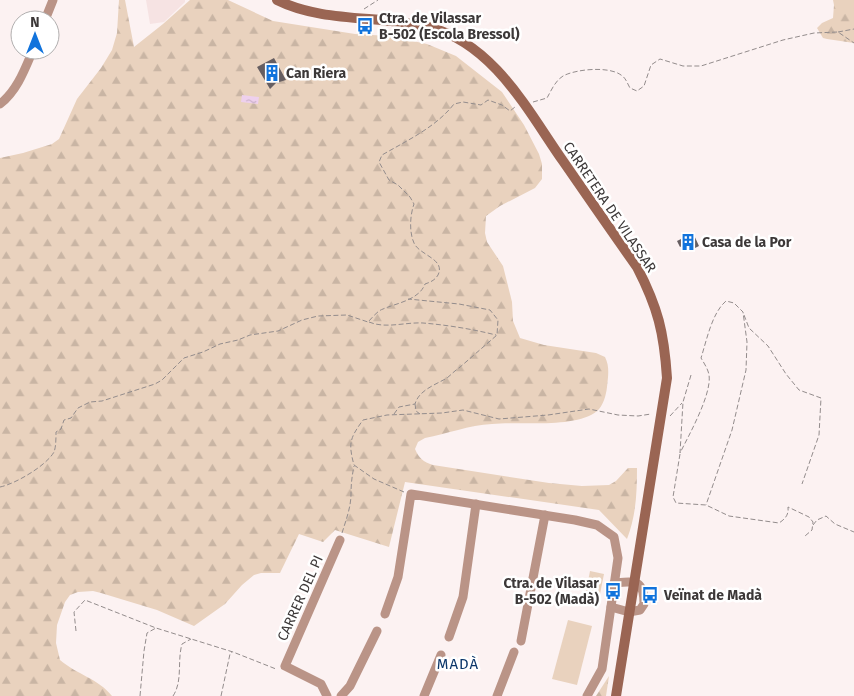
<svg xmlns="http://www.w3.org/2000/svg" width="854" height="696" font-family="'Fira Sans',sans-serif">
	<defs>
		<pattern id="forest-firs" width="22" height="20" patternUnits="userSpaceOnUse" patternTransform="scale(1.25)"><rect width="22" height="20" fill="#e9d2be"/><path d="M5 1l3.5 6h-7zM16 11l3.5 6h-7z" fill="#c9b5a4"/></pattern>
		<pattern id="water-ripples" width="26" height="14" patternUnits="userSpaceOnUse" patternTransform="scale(1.25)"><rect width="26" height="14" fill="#eed0ed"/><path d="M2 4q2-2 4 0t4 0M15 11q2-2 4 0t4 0" fill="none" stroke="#cdb3cc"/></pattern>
	</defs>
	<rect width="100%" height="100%" fill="#fcf2f2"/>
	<polygon fill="#f6e3e3" points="146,0 185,0 185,2 164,22 150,24"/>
	<g fill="url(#forest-firs)">
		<path d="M119,0h6l9,47 29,-23 27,-24h38l45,21 82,13 34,2 38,8 29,12 46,36 22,33 15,29 3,10v15l-7,9 -35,18 -14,10 -1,17 2,9 16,24 9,36 1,19 7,17 24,7 52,8 9,4c5,10 3,19 2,30 -1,9 -4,19 -10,24 -21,18 -78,10 -105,13 -23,1 -45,10 -67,14l-7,4 -3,7c4,9 8,13 18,16l116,18 33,3 27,-1 7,-4 12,-13h9c0,25 -1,48 -10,71l-28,-29 -194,-28 -16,65 -54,-17 -12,12 -24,-8 -19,39h-19l-7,2 -12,10 -17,19 -31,22 -37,-16 -56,-17 -8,-2 -15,1 -8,3 -5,7 -8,23 -1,18 4,17c16,14 39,19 52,36h-112v-538l23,-5 29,-9 7,-5 18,-40 24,-31 11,-18 5,-17z"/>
		<polygon points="833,0 854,0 854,43 827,39 823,38 817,28 822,23 833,18 834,5"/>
		<polygon points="609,676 606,696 596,696"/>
	</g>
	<g fill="#e9d2be">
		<polygon points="590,571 604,574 598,604 584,602"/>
		<polygon points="568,620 592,626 577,685 552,679"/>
	</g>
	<polygon fill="url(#water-ripples)" points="242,95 259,97 258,104 241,102"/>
	<g fill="#665e61">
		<polygon points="274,58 286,80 276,83 270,89 257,67"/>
		<polygon points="693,233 699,246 689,251 686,244 680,247 677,241"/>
	</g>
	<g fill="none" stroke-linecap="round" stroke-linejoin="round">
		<g stroke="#938c8c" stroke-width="1" stroke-dasharray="5 2.5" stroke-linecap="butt">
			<polyline points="364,9 378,0"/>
			<polyline points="838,32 854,29"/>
			<path d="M533,102l14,-4c4,-7 8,-17 16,-22 13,-7 46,-10 58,-1 5,3 6,8 9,13l7,3 7,-5 7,-21 9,-6 23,7h18l82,-26 31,-7 24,-1 16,11"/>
			<polyline points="744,315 749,328 768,346 786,374 799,390 821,398 819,435 802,484"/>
			<path d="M369,322c17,7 36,0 54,1 24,2 49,6 73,12"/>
			<path d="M691,375l-8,27 -3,51c9,-18 32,-59 29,-78 -1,-6 -5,-12 -8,-17 6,-19 11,-45 25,-57l8,2 9,9 4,30 -1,28 -14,60 -26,75"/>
			<polyline points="415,404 416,411 420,414"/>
			<path d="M394,414l5,-7 16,-3c4,-14 20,-19 32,-26 4,-3 7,-7 12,-10l38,-33 1,-15 -8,-10 -31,-6 -51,-5"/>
			<polyline points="670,416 682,403"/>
			<path d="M680,454l-7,43 3,6 30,2 23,11 50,7c6,-4 10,-8 9,-16l21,10 4,5 -1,8 -7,6"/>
			<path d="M0,487c15,-3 46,-21 54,-35 2,-5 2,-14 2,-20l5,-3 3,-9 7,-2 7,-10 12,-6 12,-1 53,-17 7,-4 22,-22 19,-6 17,-8 18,-4 12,-5 28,-4 24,-11 16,-4 29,-1 21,7c4,-4 9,-11 15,-13 14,-6 36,-9 42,-25 6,-2 10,-4 13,-9 8,-16 -19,-20 -24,-32 -5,-11 -4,-28 0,-39l-4,-7 -12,-12 -9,-5 -10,-18 3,-7c26,-15 54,-28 72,-51l9,-2 18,3 7,-5 14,5 8,6 5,-4"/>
			<path d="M404,492l-30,-13 -20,-14c-6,-22 -4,-27 9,-45l24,-5 55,-2 21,-3 36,9 49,-4 41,-6 29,6 20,1 13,-2"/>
			<polyline points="813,525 817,520 826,516 835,524 854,532"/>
			<path d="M342,533c4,-13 9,-26 9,-39 0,-10 1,-18 3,-28"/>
			<polyline points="76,631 74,612 85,600 156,628 233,652 276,669"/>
			<polyline points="140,696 144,651 147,633 156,628"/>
			<path d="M173,696c10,-15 4,-35 9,-52l9,-5"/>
			<polyline points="221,696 230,654 232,652"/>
		</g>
		<g stroke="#ba9487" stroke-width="9">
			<polyline points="45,20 53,0"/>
			<path d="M0,104c17,-13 25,-35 33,-54"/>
			<path d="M611,607l18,5 11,-2 4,-6c0,-25 -9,-23 -30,-21"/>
			<polyline points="385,614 398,577 411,494 575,520 597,525 614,537 618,558 602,669 587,696"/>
			<polyline points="449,637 463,597 476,504"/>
			<polyline points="521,641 545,515"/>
			<polyline points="327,696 321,684 285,666 340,540"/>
			<polyline points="341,696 350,686 377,631"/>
			<polyline points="424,696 441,655"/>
			<polyline points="497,696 514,652"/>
		</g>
		<path stroke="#9a6553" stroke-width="10" d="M277,0c46,23 103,15 152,27 65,17 99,84 134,134 25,36 49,71 74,106 21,41 27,65 30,111l-51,318"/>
	</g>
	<defs>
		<g id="bus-bare" transform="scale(1.35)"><path d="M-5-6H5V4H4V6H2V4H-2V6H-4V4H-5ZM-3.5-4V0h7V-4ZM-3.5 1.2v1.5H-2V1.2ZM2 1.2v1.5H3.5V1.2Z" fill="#1173dc" stroke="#fff" stroke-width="2.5" paint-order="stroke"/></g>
		<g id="building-bare" transform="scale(1.35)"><path d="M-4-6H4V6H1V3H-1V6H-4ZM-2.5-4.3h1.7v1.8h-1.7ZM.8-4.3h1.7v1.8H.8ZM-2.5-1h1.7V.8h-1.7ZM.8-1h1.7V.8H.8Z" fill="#1173dc" stroke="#fff" stroke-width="2.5" paint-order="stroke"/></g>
	</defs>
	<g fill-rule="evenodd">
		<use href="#bus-bare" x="365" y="26"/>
		<use href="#building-bare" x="272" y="73"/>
		<use href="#building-bare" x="688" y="242"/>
		<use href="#bus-bare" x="613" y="591"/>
		<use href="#bus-bare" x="650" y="595"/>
	</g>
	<g text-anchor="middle" stroke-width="5" stroke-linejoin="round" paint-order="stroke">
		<g font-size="14" font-weight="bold" fill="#3c3838" stroke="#fff" text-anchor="start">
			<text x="379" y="23">Ctra. de Vilassar<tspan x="379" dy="16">B-502 (Escola Bressol)</tspan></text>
			<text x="286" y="78">Can Riera</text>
			<text x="702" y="247">Casa de la Por</text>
			<text x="599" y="588" text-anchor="end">Ctra. de Vilasar<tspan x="599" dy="16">B-502 (Madà)</tspan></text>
			<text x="664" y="600">Veïnat de Madà</text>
		</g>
		<g font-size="14" fill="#3c3838" stroke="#fff">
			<text transform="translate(610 207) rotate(56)" y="5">CARRETERA DE VILASSAR</text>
			<text transform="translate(300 598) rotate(-66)" y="5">CARRER DEL PI</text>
		</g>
		<g font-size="15" letter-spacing="1" fill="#0c376a" stroke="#fff">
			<text x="458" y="669">MADÀ</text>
		</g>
	</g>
	<g transform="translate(35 35)"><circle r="24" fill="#ffffff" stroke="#b1afaf"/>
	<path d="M0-4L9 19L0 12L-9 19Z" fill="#1173dc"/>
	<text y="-8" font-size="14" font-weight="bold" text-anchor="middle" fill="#3c3838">N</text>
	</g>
</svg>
